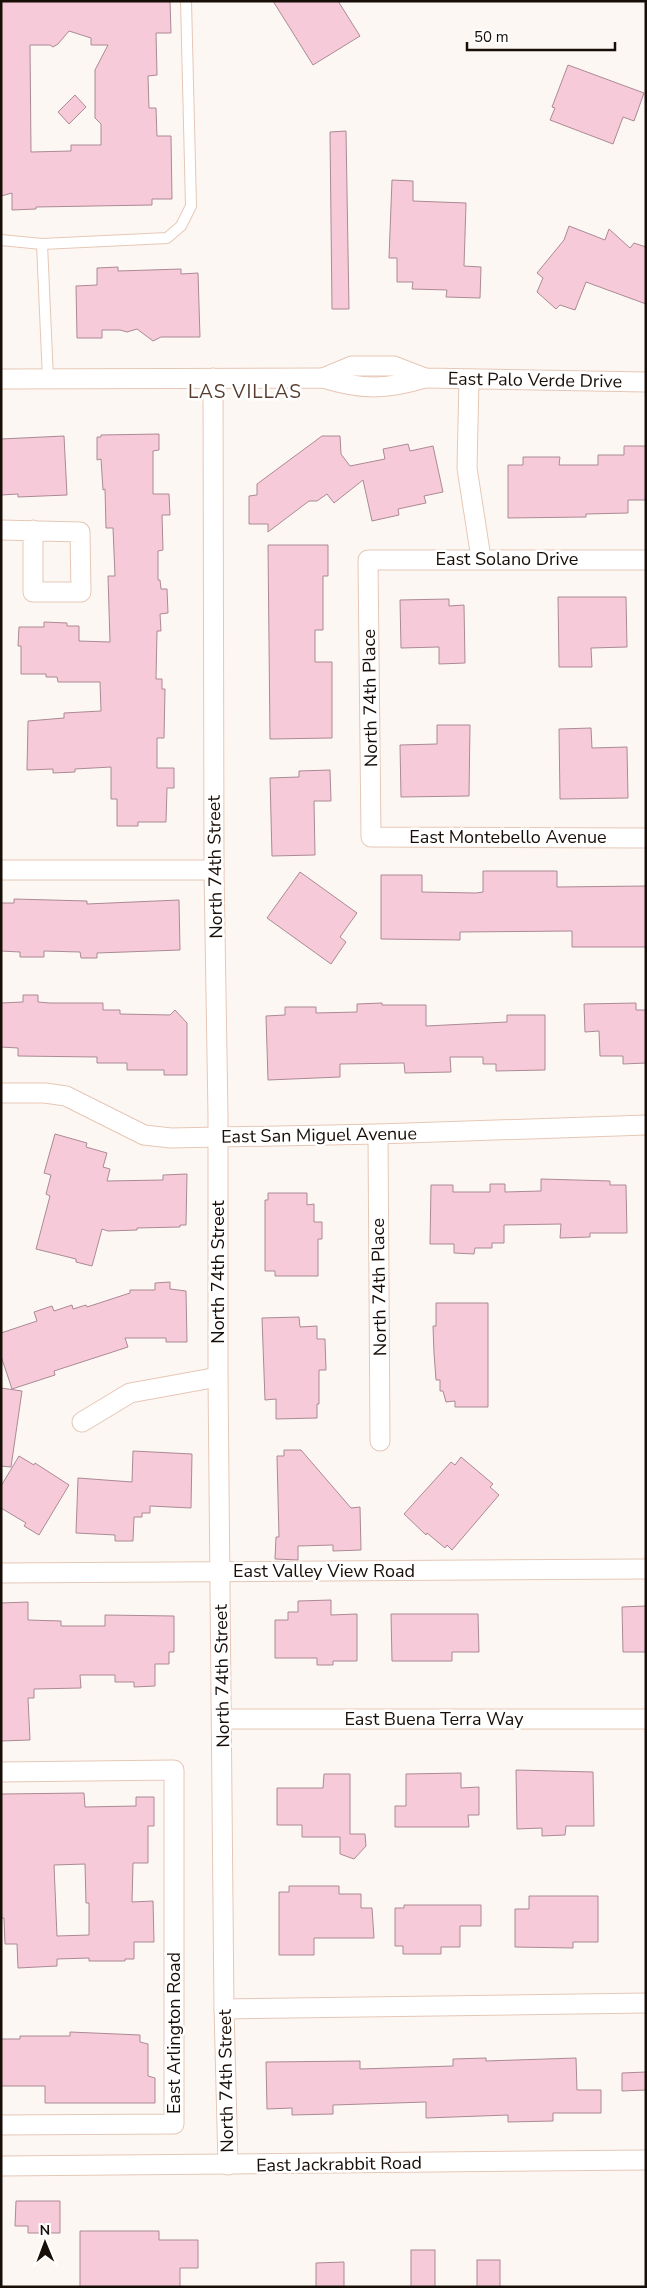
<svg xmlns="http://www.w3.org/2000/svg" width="647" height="2288" font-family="'Nunito Sans',sans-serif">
	<rect width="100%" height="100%" fill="#fdf7f3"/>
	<g fill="#f7cad9" stroke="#ab8a95" fill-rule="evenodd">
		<path d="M1,1h169l1,32h-15l1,42 -9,1 1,32h7l1,28h14l1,63h-20v6l-116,2v2l-24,1v-17l-11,3zM69,31l22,7v7h17l-13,25v48l6,6v21h-30v6l-40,1 -1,-107h20l3,2 5,-3z"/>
		<polygon points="273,1 338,1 360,36 313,65"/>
		<polygon points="568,65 644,93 634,121 623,117 613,144 550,120 555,108 552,107"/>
		<polygon points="75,95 86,107 69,124 58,112"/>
		<polygon points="346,131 349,309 332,309 330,132"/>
		<polygon points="392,180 413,181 413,201 466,203 464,266 481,267 480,298 446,297 447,290 412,289 413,282 397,282 397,258 389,258"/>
		<polygon points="569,226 605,240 609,229 630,248 634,243 646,247 646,304 586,282 575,310 560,305 556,309 537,292 543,278 537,273 564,240"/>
		<polygon points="118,267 118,271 181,269 181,274 198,273 200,337 161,337 153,341 137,329 127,332 120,330 102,330 102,338 77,338 76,286 97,285 97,268"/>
		<polygon points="159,434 159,450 153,451 153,494 169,494 170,515 162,515 163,550 158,551 158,580 160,580 161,589 167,589 168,613 160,614 161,631 157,631 156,679 162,679 162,689 165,689 164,738 157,738 157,768 174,768 174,788 167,788 166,822 138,822 138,826 117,826 117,799 111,799 111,767 75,769 75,772 53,773 53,769 27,770 28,721 64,718 64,713 101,711 100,682 58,682 57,677 46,677 46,674 21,674 21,646 18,646 19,627 44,627 44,622 67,623 67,626 79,626 79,641 110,642 108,576 115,576 113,528 106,528 105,489 103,490 101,459 97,460 97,437 101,437 101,435"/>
		<polygon points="64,436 67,495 18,497 18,494 1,495 1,439"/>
		<polygon points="322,436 340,436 341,454 350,466 385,459 383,449 408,444 410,451 433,446 443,492 424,496 426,503 398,509 399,515 372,521 363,480 334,503 327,494 317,501 309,501 268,532 268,524 249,524 249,496 257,495 257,484"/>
		<polygon points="624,446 646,446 646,500 628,500 628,513 586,514 586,517 508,518 508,465 523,465 523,457 560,457 559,465 598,465 598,455 624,455"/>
		<polygon points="268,545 328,545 328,576 323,576 323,630 315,630 315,662 332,662 332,738 270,739"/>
		<polygon points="558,597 626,597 627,647 591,648 592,667 559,667"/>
		<polygon points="449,599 449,606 464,605 465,663 439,664 439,647 401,648 400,600"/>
		<polygon points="437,725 470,725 469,796 401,797 400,745 437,744"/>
		<polygon points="591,728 592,748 627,747 628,798 560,799 559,729"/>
		<polygon points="330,770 331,801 314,801 315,855 272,856 270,778 299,777 299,771"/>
		<polygon points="483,871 557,871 557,887 646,886 646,947 572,947 572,931 460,932 460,940 381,939 381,875 422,875 422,892 476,893 483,892"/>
		<polygon points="300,872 357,913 340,937 346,942 331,964 267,918"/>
		<polygon points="14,899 87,901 87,904 179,900 180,950 97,953 97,958 81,958 80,952 44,951 44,957 20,957 20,952 1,951 1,903 14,903"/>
		<polygon points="23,995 38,995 38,1002 50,1003 103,1003 103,1010 120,1010 120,1014 170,1015 175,1010 187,1023 187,1075 164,1075 164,1070 127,1070 127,1063 97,1063 97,1057 18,1056 18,1048 1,1047 1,1003 23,1002"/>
		<polygon points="382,1003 382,1005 426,1005 426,1026 507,1022 507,1015 545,1015 545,1070 496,1071 496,1064 483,1064 483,1057 450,1057 451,1072 405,1073 404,1063 340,1064 340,1077 268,1080 266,1016 285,1015 285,1007 316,1007 316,1013 357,1012 357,1004"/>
		<polygon points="636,1003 636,1010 646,1010 646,1063 623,1064 623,1056 600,1056 599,1031 585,1032 584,1004"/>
		<polygon points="55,1134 87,1143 86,1147 107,1153 103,1167 110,1169 107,1181 163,1180 163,1175 187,1174 186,1225 180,1225 180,1227 137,1228 137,1230 108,1231 102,1229 92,1266 76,1262 76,1259 36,1249 50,1196 46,1194 51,1175 44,1173"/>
		<polygon points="541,1179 610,1181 610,1185 626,1185 627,1233 590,1233 590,1237 560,1238 561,1224 504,1225 504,1243 492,1243 492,1248 475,1248 474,1254 454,1253 454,1244 430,1244 431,1185 453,1185 453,1192 490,1192 490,1184 505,1184 505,1192 541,1191"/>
		<polygon points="268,1193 307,1193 307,1205 314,1204 314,1222 322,1222 322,1239 318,1239 318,1276 275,1276 275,1271 265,1271 265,1200 268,1200"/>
		<polygon points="170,1282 170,1289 186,1291 187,1342 166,1342 166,1338 125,1338 128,1347 54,1371 55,1375 12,1389 1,1356 1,1333 37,1321 34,1312 52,1306 54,1311 72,1305 73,1309 86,1305 87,1307 130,1293 130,1290 155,1290 155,1283"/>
		<polygon points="436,1303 488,1303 488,1407 455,1407 455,1401 446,1402 443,1391 440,1391 440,1380 436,1380 434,1353 433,1326 436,1326"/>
		<polygon points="299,1317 300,1327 317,1326 317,1339 325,1339 326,1370 319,1370 319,1404 317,1404 317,1418 276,1419 276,1399 265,1400 262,1318"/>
		<polygon points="1,1388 22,1391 11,1467 1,1466"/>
		<polygon points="284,1450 301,1450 351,1508 360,1507 361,1550 333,1551 333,1545 298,1546 298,1560 275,1559 276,1537 279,1537 277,1456 284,1456"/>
		<polygon points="133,1451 192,1454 191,1508 150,1506 150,1513 142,1513 142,1517 134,1517 133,1541 115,1541 115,1535 76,1533 78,1478 132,1482"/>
		<polygon points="19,1456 34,1465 35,1463 69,1485 39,1535 24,1526 26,1523 1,1508 1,1486"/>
		<polygon points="461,1457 493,1484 490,1487 499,1495 452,1550 447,1545 445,1548 427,1533 426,1535 404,1514 451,1462 455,1465"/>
		<polygon points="331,1600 331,1615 357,1614 357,1661 333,1661 333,1665 317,1665 317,1658 275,1658 275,1620 288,1620 288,1612 298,1612 298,1601"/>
		<polygon points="28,1602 28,1620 61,1621 61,1626 105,1626 105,1615 174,1616 174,1652 169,1652 169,1664 155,1664 155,1686 134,1687 134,1682 115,1682 115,1675 80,1675 81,1688 34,1689 34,1698 28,1698 30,1740 1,1741 1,1603"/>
		<polygon points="646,1606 646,1652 623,1652 622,1607"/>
		<polygon points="391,1614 478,1614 479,1652 452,1652 452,1661 392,1661"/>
		<polygon points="516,1770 593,1772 594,1826 566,1826 565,1835 542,1836 542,1828 517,1829"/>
		<polygon points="461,1773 461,1788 479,1787 479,1815 468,1815 469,1827 395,1827 395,1806 406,1806 406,1774"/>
		<polygon points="324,1774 350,1774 350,1834 365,1834 366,1846 354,1859 340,1854 340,1837 302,1837 302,1825 277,1825 277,1788 323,1788"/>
		<path d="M84,1793l1,14 51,-1v-9h18v29h-6v37h-15l-1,39 21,-1 1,41h-20v17h-9v2h-36v-3l-32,1v7l-39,2 -1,-24h-12l-1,-26h-3v-124zM85,1864l1,39h3v32l-32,1 -3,-71z"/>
		<polygon points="289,1886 339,1886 339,1894 361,1894 361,1908 372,1908 374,1938 314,1938 314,1955 279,1955 279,1892 289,1892"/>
		<polygon points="529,1896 598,1896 598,1942 573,1942 573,1948 515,1947 515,1909 529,1909"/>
		<polygon points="404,1905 481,1905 481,1926 460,1926 460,1947 441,1947 441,1954 403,1954 403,1946 395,1946 395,1908 404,1908"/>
		<polygon points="70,2032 140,2035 140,2042 148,2044 148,2076 155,2078 155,2103 45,2103 45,2086 1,2086 1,2039 20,2039 20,2036 70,2036"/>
		<polygon points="486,2058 486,2061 576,2058 577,2090 601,2090 601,2113 553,2113 553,2121 508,2122 508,2115 426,2118 426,2102 333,2105 333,2114 292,2115 292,2108 267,2109 266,2062 360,2061 360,2069 453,2066 453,2059"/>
		<polygon points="646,2072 646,2090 622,2091 622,2073"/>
		<polygon points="16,2201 60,2201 60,2233 28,2233 28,2226 15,2226"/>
		<polygon points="80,2231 159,2231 159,2240 198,2240 198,2268 180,2268 180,2287 80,2287"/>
		<rect x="411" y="2250" width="24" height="37"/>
		<rect x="477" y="2260" width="23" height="27"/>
		<polygon points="344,2262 344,2287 316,2287 316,2263"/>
	</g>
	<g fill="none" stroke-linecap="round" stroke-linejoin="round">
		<g stroke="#e6c7b6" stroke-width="12">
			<g id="service">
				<polyline points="1,240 42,244 167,238 181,226 191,206 186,1"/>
				<polyline points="42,244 48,379"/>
			</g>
		</g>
		<g stroke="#e6c7b6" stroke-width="21">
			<g id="minor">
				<polyline points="213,378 214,870 218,1116 218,1377 224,2009 228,2165"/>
				<polyline points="323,378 352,366 394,366 425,378 646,382"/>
				<path d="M1,379l322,-1c38,12 63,12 102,0"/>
				<polyline points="469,380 467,468 481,558"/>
				<polyline points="1,530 80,532 81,592 33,592 33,530"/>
				<polyline points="646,560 368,560 371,837 646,838"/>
				<polyline points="1,870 214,870"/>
				<polyline points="1,1093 45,1093 66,1096 144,1135 171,1138 378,1134 646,1125"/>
				<polyline points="378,1134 380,1441"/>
				<polyline points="82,1422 130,1393 218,1377"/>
				<polyline points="1,1573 646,1569"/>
				<polyline points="223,1719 646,1719"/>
				<polyline points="1,1772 174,1770 174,2124 1,2125"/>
				<polyline points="224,2009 646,2003"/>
				<polyline points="1,2166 646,2160"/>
			</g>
		</g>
		<use href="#service" stroke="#fff" stroke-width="10"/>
		<use href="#minor" stroke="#fff" stroke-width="19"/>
	</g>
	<g text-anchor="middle" stroke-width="5" stroke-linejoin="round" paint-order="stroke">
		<g font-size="18" fill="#180e08" stroke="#fff">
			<text transform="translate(535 380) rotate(1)" y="6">East Palo Verde Drive</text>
			<text x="507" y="565">East Solano Drive</text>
			<text transform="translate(370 698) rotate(-91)" y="6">North 74th Place</text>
			<text x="508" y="843">East Montebello Avenue</text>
			<text transform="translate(215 867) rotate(-91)" y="6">North 74th Street</text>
			<text transform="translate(319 1135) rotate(-1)" y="6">East San Miguel Avenue</text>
			<text transform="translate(218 1272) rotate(-90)" y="6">North 74th Street</text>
			<text transform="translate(379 1287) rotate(-91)" y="6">North 74th Place</text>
			<text x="324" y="1577">East Valley View Road</text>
			<text transform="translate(222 1676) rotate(-91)" y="6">North 74th Street</text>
			<text x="434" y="1725">East Buena Terra Way</text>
			<text transform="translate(174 2033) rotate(-90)" y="6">East Arlington Road</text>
			<text transform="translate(226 2081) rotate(-91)" y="6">North 74th Street</text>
			<text transform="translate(339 2164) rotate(-1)" y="6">East Jackrabbit Road</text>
		</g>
		<g font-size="19" letter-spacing="1" fill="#563d2f" stroke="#fff">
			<text x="245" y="398">LAS VILLAS</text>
		</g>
	</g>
	<rect width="647" height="2288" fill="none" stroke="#180e08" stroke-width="5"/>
	<g transform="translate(45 2243) rotate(359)" stroke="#ffffff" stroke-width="4" paint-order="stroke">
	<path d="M0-4L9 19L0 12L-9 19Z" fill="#180e08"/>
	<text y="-8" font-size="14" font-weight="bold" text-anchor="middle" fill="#180e08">N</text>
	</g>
	<path d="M467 42v8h148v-8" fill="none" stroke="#180e08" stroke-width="2.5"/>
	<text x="474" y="42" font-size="15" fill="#180e08" stroke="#ffffff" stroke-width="4" paint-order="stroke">50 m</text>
</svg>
